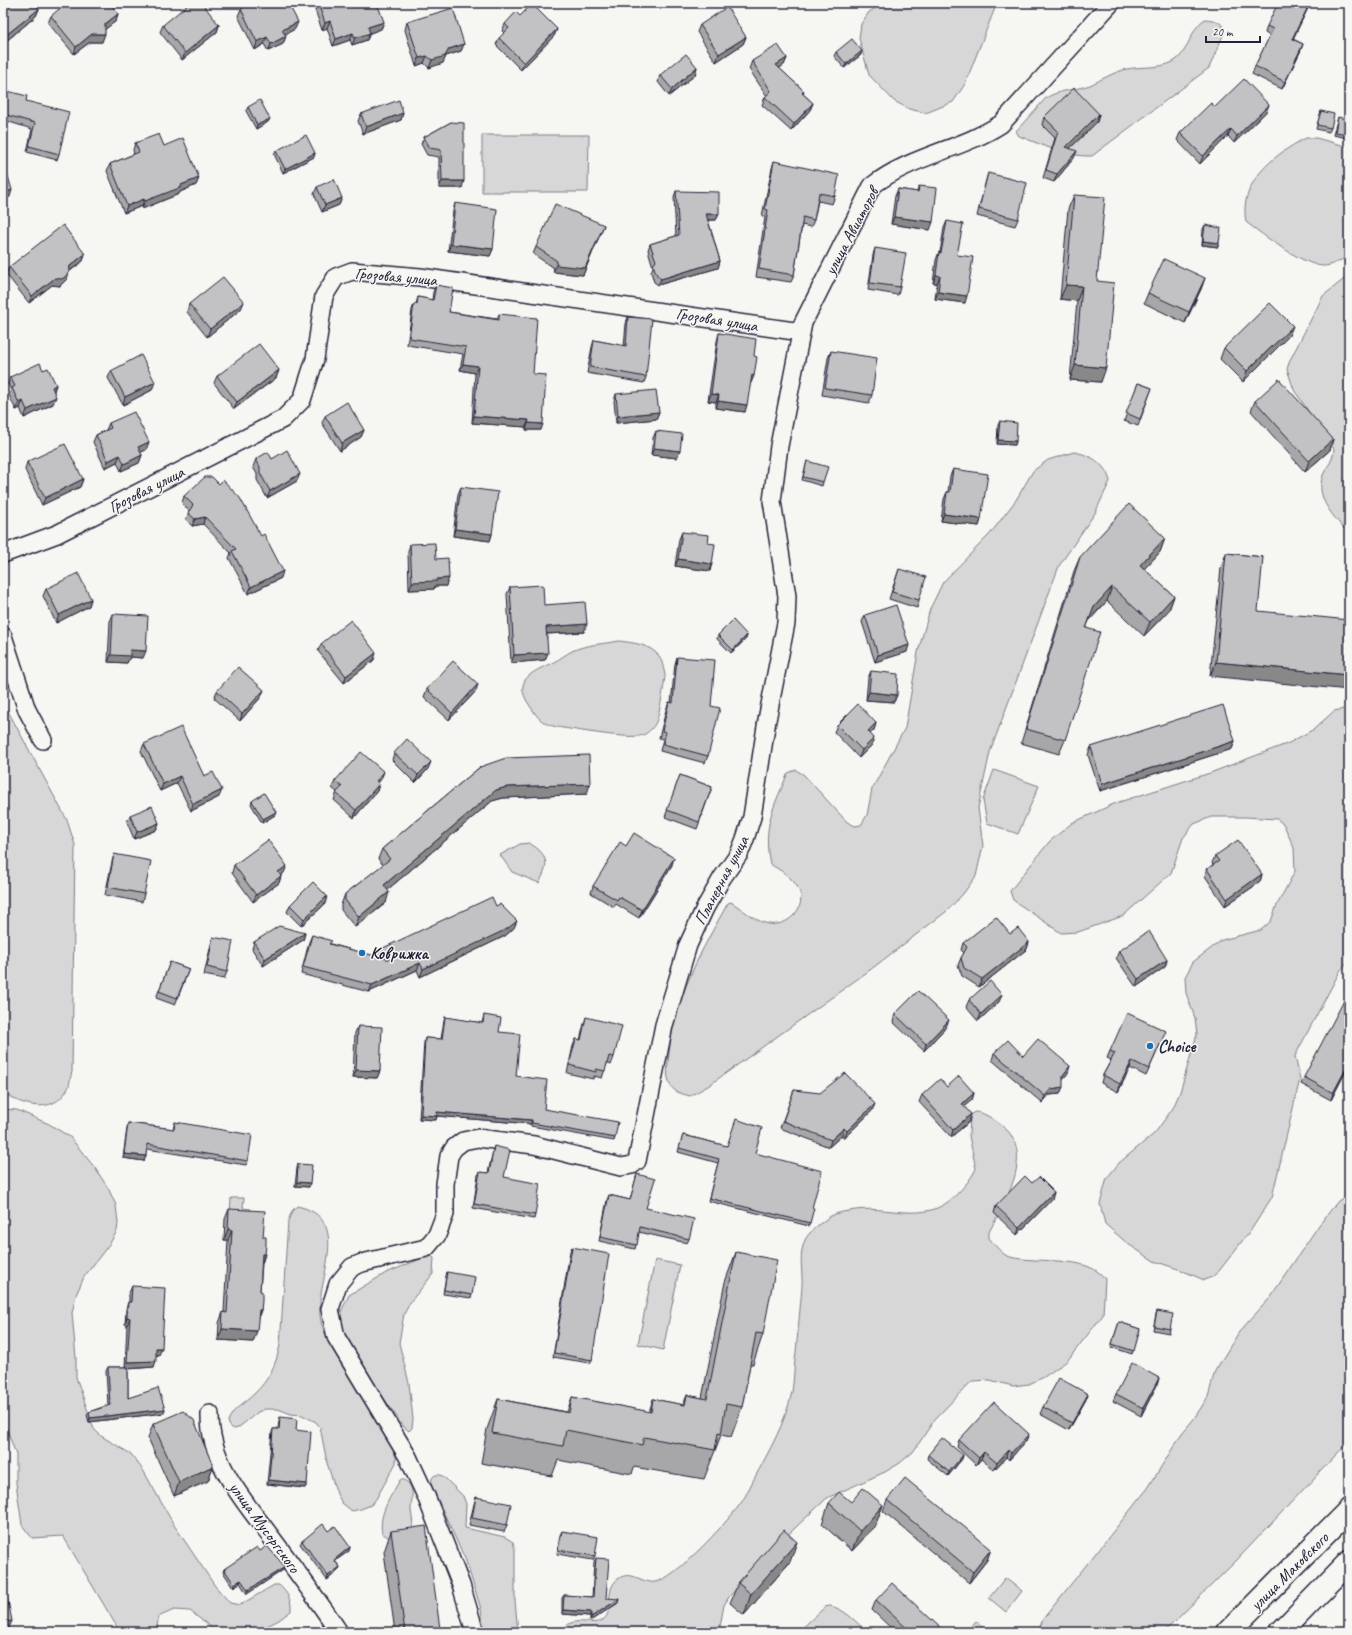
<svg xmlns="http://www.w3.org/2000/svg" width="1352" height="1635" font-family="Caveat,sans-serif">
	<rect width="100%" height="100%" fill="#f6f6f2"/>
	<filter id="ink" filterUnits="userSpaceOnUse"><feTurbulence type="fractalNoise" baseFrequency=".025" numOctaves="2"/><feDisplacementMap in="SourceGraphic" scale="8" xChannelSelector="R" yChannelSelector="G"/><feConvolveMatrix kernelMatrix="1 2 1 2 8 2 1 2 1" color-interpolation-filters="sRGB"/></filter>
	<g filter="url(#ink)">
		<g fill="#d7d7d7" stroke="#7c7c89">
			<polygon points="883,3 997,3 965,84 953,102 926,113 909,109 894,101 869,75 859,38 861,24 869,12"/>
			<path d="M1205,19c10,1 19,2 19,14l-15,35 -117,88c-26,1 -49,-11 -73,-20l-3,-5 30,-33c12,-8 30,-8 44,-13 13,-6 24,-13 37,-16 16,-3 31,0 46,-7 16,-8 16,-33 32,-43z"/>
			<polygon points="482,135 589,135 588,192 482,192"/>
			<path d="M1306,138h10l33,9v109c-8,4 -17,10 -26,10 -20,-1 -60,-31 -77,-44 -8,-39 28,-68 60,-84z"/>
			<path d="M1349,275v260c-14,-18 -35,-36 -26,-60 5,-11 10,-13 11,-26l-40,-59 -7,-21 3,-9 33,-64z"/>
			<path d="M1074,452c17,3 31,11 36,29l-15,32 -36,53 -69,186 -12,56 5,38 -7,30 -13,18 -16,17 -77,59 -162,116 -18,10c-7,-2 -15,-3 -19,-10 -6,-10 -3,-22 -2,-33 6,-56 32,-102 59,-150l3,-1c11,7 22,17 34,21 21,7 44,-15 33,-35 -6,-11 -18,-18 -28,-24 -8,-38 4,-58 18,-91l8,-3 8,5 43,47 8,4 6,-1 6,-10 5,-26 33,-61 13,-76 12,-43 13,-27 47,-48 26,-34 17,-29 15,-11z"/>
			<path d="M619,641c15,2 31,3 41,16 2,4 4,13 5,18 0,6 -6,42 -9,47 -2,5 -8,11 -13,13 -11,5 -65,-5 -80,-7 -20,-3 -23,-7 -33,-22 -19,-27 3,-34 24,-44 6,-3 12,-8 18,-11 15,-7 32,-7 47,-10z"/>
			<path d="M3,702l64,118 8,25 -3,227c-2,5 -2,14 -5,18 -14,25 -46,16 -64,2z"/>
			<polygon points="1349,708 1349,960 1340,971 1295,1056 1300,1079 1272,1197 1253,1227 1219,1271 1212,1277 1204,1280 1181,1270 1154,1261 1128,1244 1105,1224 1100,1204 1107,1178 1119,1163 1155,1133 1173,1108 1180,1092 1197,1034 1195,1018 1186,993 1185,977 1193,962 1222,940 1261,930 1271,921 1277,905 1295,871 1294,848 1284,825 1277,819 1246,817 1211,817 1194,824 1183,838 1171,873 1123,916 1078,932 1061,933 1013,900 1010,891 1049,842 1072,823 1116,803 1210,773 1289,743 1314,729 1334,711"/>
			<polygon points="994,770 1039,786 1018,834 987,823 983,800"/>
			<path d="M529,843c19,11 21,21 10,40l-27,-11 -12,-17 20,-11z"/>
			<path d="M3,1109l14,1 32,14 21,13 25,31 13,20 8,17 2,18 -1,8 -7,12 -26,34 -8,18 -4,18 4,45v19l18,52 7,7 30,18 12,16 31,55 41,61 15,17 10,2 34,-20h5c8,7 13,15 12,26l-12,9 -24,12h-38l-27,-21 -16,-1 -16,7 -1,15h-37l-57,-96 -31,2 -10,-13 -6,-42v-28l-13,-37z"/>
			<path d="M974,1112c10,0 19,7 27,13 36,26 4,77 -12,107v6c6,7 13,17 21,19 26,7 78,-3 95,22l-2,36 -36,46 -23,16 -15,7 -16,2 -23,-6 -18,1 -37,38 -22,33 -13,11 -15,9 -58,26 -49,46 -49,53 -5,8 -5,27h-157c10,-20 30,-3 42,-13 10,-8 0,-30 14,-40 13,-10 24,5 37,3 19,-2 70,-58 83,-75 7,-8 11,-19 16,-28 15,-28 31,-55 38,-87 2,-13 2,-27 4,-40 2,-21 4,-43 6,-65 1,-16 -4,-31 3,-47 4,-8 13,-15 20,-20 7,-6 16,-8 24,-9 38,-8 76,16 107,-16 8,-8 15,-16 20,-26l-7,-33 1,-20z"/>
			<polygon points="1345,1197 1349,1197 1349,1441 1235,1562 1164,1632 1038,1632 1043,1619 1148,1488 1182,1433 1193,1420 1208,1397 1215,1371 1239,1332 1269,1299 1319,1225 1338,1201"/>
			<polygon points="231,1198 244,1198 243,1208 251,1209 250,1218 230,1216"/>
			<path d="M297,1206c57,12 19,73 23,110 3,23 19,39 30,58 16,26 31,53 46,79v10l-20,36 -5,6 -10,4 -9,2 -10,-8 -5,-9 -10,-31 -7,-36 -4,-5 -14,-7 -11,-1 -13,-5h-13l-7,3 -20,16 -4,1 -4,-2 -2,-6c6,-14 16,-17 26,-27 15,-14 22,-29 26,-49l8,-124 4,-10z"/>
			<path d="M430,1255l4,3 -1,16 -22,27 -7,13 -5,29 10,40 4,36 -1,9 -3,3 -5,-4c-23,-33 -52,-71 -66,-109l11,-23 37,-22z"/>
			<polygon points="655,1260 680,1265 663,1350 638,1344"/>
			<polygon points="435,1475 441,1475 446,1479 463,1496 466,1504 465,1528 505,1537 513,1542 515,1549 515,1601 518,1632 484,1632 481,1609 466,1561 431,1485 432,1478"/>
			<path d="M402,1479c15,7 9,19 9,31 1,7 2,13 2,20l-8,9 -13,1 -10,-7c-4,-19 9,-37 18,-53z"/>
			<polygon points="1005,1578 1022,1591 1006,1612 989,1598"/>
			<path d="M830,1606c15,3 26,16 37,26h-69l27,-25z"/>
			<polygon points="976,1621 989,1632 967,1632"/>
		</g>
		<g fill="none" stroke-linecap="round" stroke-linejoin="round">
			<g stroke="#22223b" stroke-width="20">
				<g id="street">
					<polyline points="3,554 57,534 283,419 302,400 308,381 315,359 324,296 336,277 352,271 420,277 801,332"/>
					<polyline points="3,636 27,710 43,740"/>
					<path d="M210,1414c-1,48 34,87 61,123 24,32 47,63 68,95"/>
					<path d="M475,1632l-14,-47 -35,-89 -18,-39 -72,-120 -6,-28 8,-25 14,-17 10,-4 64,-15 11,-13 8,-21v-30l4,-28 5,-8 9,-7 15,-3 56,7 87,22 11,-2 5,-4 27,-136 24,-80 17,-37 17,-30 17,-24 6,-15 7,-22 15,-97 19,-97 1,-27 -15,-95 7,-55 24,-123 69,-137c38,-30 89,-36 129,-62l110,-121"/>
				</g>
			</g>
			<g stroke="#22223b" stroke-width="25">
				<g id="highway">
					<polyline points="1228,1632 1349,1510"/>
					<polyline points="1281,1632 1349,1562"/>
				</g>
			</g>
			<use href="#street" stroke="#f6f6f2" stroke-width="17"/>
			<use href="#highway" stroke="#f6f6f2" stroke-width="22"/>
		</g>
		<g fill="#a7a7a9" stroke="#22223b">
			<polygon points="3,3 39,9 36,16 4,43 3,42"/>
			<polygon points="318,3 384,22 381,29 370,33 367,40 352,45 350,40 333,46 327,28 322,30 315,10"/>
			<polygon points="111,4 118,14 116,21 105,29 102,42 90,42 74,54 48,23 51,16"/>
			<polygon points="1308,8 1293,39 1303,44 1300,52 1282,89 1252,74 1255,66 1270,36 1265,33 1267,26"/>
			<polygon points="241,9 295,29 285,34 286,36 283,44 268,51 264,44 255,50 238,16"/>
			<polygon points="407,22 464,44 461,51 446,56 443,63 436,65 429,68 424,63 416,66 405,30"/>
			<polygon points="505,24 557,29 554,36 521,70 496,45 499,38 504,33 502,31"/>
			<polygon points="163,25 219,25 217,32 182,60 160,32"/>
			<polygon points="700,25 746,37 743,44 716,62 697,32"/>
			<polygon points="836,52 861,55 844,68 834,56"/>
			<polygon points="787,58 784,65 779,68 804,91 803,94 813,103 810,110 791,131 762,105 765,97 767,96 749,69 752,61"/>
			<polygon points="697,67 695,75 669,96 658,82 660,75"/>
			<polygon points="3,90 26,101 59,154 57,160 27,152 32,129 3,120"/>
			<polygon points="248,107 268,122 256,129 246,111"/>
			<polygon points="1215,107 1266,112 1234,143 1228,136 1200,164 1177,140 1180,133"/>
			<polygon points="1321,111 1331,128 1329,132 1316,129"/>
			<polygon points="403,113 401,120 363,134 358,121 361,114"/>
			<polygon points="1099,114 1097,122 1070,148 1074,158 1054,182 1043,178 1055,138 1042,125 1044,117"/>
			<polygon points="1338,117 1348,134 1347,138 1333,135"/>
			<polygon points="451,122 462,188 439,188 439,157 427,155 421,144 424,137"/>
			<polygon points="135,143 164,146 199,178 196,185 180,192 179,194 142,209 142,206 124,213 107,171 110,164 134,154 133,150"/>
			<polygon points="276,151 315,153 314,157 283,173 274,154"/>
			<polygon points="774,161 835,196 832,204 818,201 814,220 811,227 802,225 794,275 791,282 756,277 765,217 762,216 772,168"/>
			<polygon points="988,173 1018,219 1015,226 977,216 986,180"/>
			<polygon points="919,186 930,230 891,224 895,196 898,189 917,192"/>
			<polygon points="317,187 342,198 339,205 322,212 314,194"/>
			<polygon points="676,191 719,214 716,220 708,220 720,261 718,268 658,285 654,282 651,272 653,267 648,250 650,244 676,236 674,197"/>
			<polygon points="1074,195 1097,281 1101,382 1070,380 1077,301 1060,299 1068,209"/>
			<polygon points="455,203 493,249 490,256 448,251 453,211"/>
			<polygon points="947,221 957,255 965,303 935,299 937,283 933,283 936,260 939,252 940,252 944,228"/>
			<polygon points="604,225 583,275 553,272 554,268 533,254 536,247"/>
			<polygon points="1205,225 1219,243 1218,247 1202,245 1203,229"/>
			<polygon points="875,248 900,287 898,295 868,290 873,255"/>
			<polygon points="85,254 83,261 69,272 67,279 60,286 52,285 29,303 6,274 9,267"/>
			<polygon points="1205,278 1201,289 1185,323 1144,303 1148,293"/>
			<polygon points="436,285 449,312 497,319 499,314 533,374 541,430 526,430 526,427 472,423 475,373 460,370 463,354 407,345 412,310 414,304 416,304 418,297 432,300 433,292"/>
			<polygon points="189,304 241,309 207,337 187,312"/>
			<polygon points="628,317 646,377 644,383 587,373 592,347 594,340 624,346 626,323"/>
			<polygon points="719,333 754,356 751,383 750,383 745,412 716,408 716,402 708,401 717,341"/>
			<polygon points="1289,336 1243,382 1220,359 1224,348"/>
			<polygon points="831,351 872,395 869,403 822,395 828,358"/>
			<polygon points="43,370 56,385 54,391 53,404 24,418 20,408 16,410 9,395 11,390 8,384 10,377"/>
			<polygon points="279,370 276,378 234,409 214,383 217,376"/>
			<polygon points="111,371 152,390 123,405 108,378"/>
			<polygon points="1138,383 1152,388 1138,426 1124,421"/>
			<polygon points="616,394 659,412 656,419 616,423 614,401"/>
			<polygon points="1255,401 1333,439 1330,450 1305,472 1251,411"/>
			<polygon points="325,416 364,430 361,437 340,451 322,423"/>
			<polygon points="1000,421 1016,441 1015,445 997,444 998,425"/>
			<polygon points="109,423 146,450 140,452 142,455 139,463 121,471 117,462 105,468 93,442 96,435 106,430"/>
			<polygon points="656,431 680,451 677,458 651,455 653,438"/>
			<polygon points="256,459 272,459 297,481 267,498 257,480 257,474 253,467"/>
			<polygon points="807,461 823,482 822,486 802,480"/>
			<polygon points="27,462 83,479 80,487 42,505 25,470"/>
			<polygon points="953,469 981,519 979,526 941,521 944,499 947,492 948,492 950,476"/>
			<polygon points="461,487 492,534 490,541 453,536 458,494"/>
			<polygon points="184,496 281,578 248,594 229,558 231,553 203,524 192,526 186,520 189,511 182,503"/>
			<polygon points="682,532 708,543 710,571 675,566 679,539"/>
			<polygon points="1165,538 1160,552 1144,569 1174,596 1169,610 1144,636 1107,601 1089,621 1086,628 1065,740 1059,754 1021,743 1074,571 1080,557"/>
			<polygon points="410,544 436,559 446,586 435,586 434,589 409,590 408,552"/>
			<polygon points="1226,553 1263,557 1210,676 1221,568"/>
			<polygon points="899,569 919,600 917,608 889,599"/>
			<polygon points="510,587 544,605 584,632 547,634 545,660 511,663 507,594"/>
			<polygon points="46,589 91,599 89,606 56,623 43,596"/>
			<polygon points="113,614 143,658 130,657 127,663 108,662 110,621"/>
			<polygon points="865,615 907,652 875,662 862,622"/>
			<polygon points="718,635 747,635 746,639 731,653 717,639"/>
			<polygon points="321,644 374,660 344,683 318,651"/>
			<polygon points="677,657 711,706 708,756 705,763 660,751 663,739 659,738 666,710 669,702 671,703 675,664"/>
			<polygon points="871,671 897,695 894,702 866,700 868,678"/>
			<polygon points="427,689 476,691 449,720 424,697"/>
			<polygon points="217,691 261,697 240,721 214,698"/>
			<polygon points="876,723 874,730 870,734 872,745 859,758 834,732 837,725"/>
			<polygon points="1235,741 1232,749 1100,791 1088,755 1091,747"/>
			<polygon points="144,744 204,776 219,797 191,811 177,783 160,791 141,751"/>
			<polygon points="394,753 428,769 415,783 392,760"/>
			<polygon points="480,767 587,794 503,798 492,801 387,890 386,903 355,927 341,910 341,905 345,894 383,865 378,859 382,849"/>
			<polygon points="680,775 712,787 697,829 665,817"/>
			<polygon points="381,779 378,783 379,784 377,791 354,818 334,800 337,792 332,788 335,781"/>
			<polygon points="252,801 275,815 262,823 251,804"/>
			<polygon points="130,815 159,823 156,830 134,839 127,822"/>
			<polygon points="626,846 672,865 639,918 616,904 614,907 591,893 593,886"/>
			<polygon points="114,854 144,894 142,902 105,895 112,862"/>
			<polygon points="1215,856 1262,874 1260,882 1225,906 1205,876 1207,869 1213,865 1212,863"/>
			<polygon points="234,865 284,873 281,875 281,876 279,883 253,902 232,873"/>
			<polygon points="325,904 301,926 287,912 290,905"/>
			<polygon points="496,906 514,928 505,936 420,977 417,970 369,992 301,974 309,942 312,935 331,944 380,958 379,956 381,949"/>
			<polygon points="305,933 303,940 263,966 252,949 254,942"/>
			<polygon points="1010,934 1029,942 1027,949 979,987 962,976 958,965 961,958 964,953 961,950 963,943"/>
			<polygon points="213,937 227,972 224,979 204,975 211,944"/>
			<polygon points="1119,951 1167,960 1165,967 1136,987 1116,958"/>
			<polygon points="170,962 189,969 175,1005 156,998"/>
			<polygon points="969,1000 999,1002 978,1021 966,1007"/>
			<polygon points="895,1014 946,1027 924,1051 893,1022"/>
			<polygon points="484,1015 499,1032 516,1076 544,1109 615,1138 614,1141 531,1126 531,1124 437,1116 436,1120 419,1119 424,1042 425,1038 441,1039 444,1021 445,1017 482,1023"/>
			<polygon points="586,1017 614,1057 611,1065 607,1063 602,1078 594,1076 593,1079 567,1073 573,1046 576,1039 580,1040 584,1024"/>
			<polygon points="358,1026 380,1071 377,1078 353,1077 355,1033"/>
			<polygon points="1163,1038 1146,1076 1130,1068 1118,1092 1101,1083 1103,1075 1111,1060 1107,1058 1110,1051"/>
			<polygon points="994,1053 1023,1056 1068,1073 1063,1079 1060,1094 1049,1095 1042,1103 992,1060"/>
			<polygon points="1349,1065 1331,1100 1301,1084 1304,1077"/>
			<polygon points="947,1087 974,1093 972,1100 964,1106 969,1122 951,1137 919,1102 922,1095"/>
			<polygon points="794,1090 872,1111 844,1138 842,1135 829,1147 780,1128"/>
			<polygon points="175,1122 248,1161 246,1165 147,1149 144,1161 123,1158 127,1128 128,1123 173,1129"/>
			<polygon points="683,1135 755,1153 812,1208 810,1223 809,1226 708,1201 718,1163 678,1152"/>
			<polygon points="494,1146 504,1177 535,1215 534,1219 473,1208 478,1175 480,1172 488,1173"/>
			<polygon points="298,1164 309,1187 295,1186 297,1168"/>
			<polygon points="637,1174 646,1208 689,1239 687,1243 639,1232 635,1249 599,1241 607,1200 609,1195 630,1200"/>
			<polygon points="1032,1183 1054,1192 1052,1199 1017,1235 994,1213 996,1206"/>
			<polygon points="229,1209 263,1237 265,1254 262,1264 260,1291 261,1310 258,1318 253,1342 218,1340 219,1323 223,1312 224,1312 228,1240 224,1240 225,1219"/>
			<polygon points="572,1247 592,1360 590,1363 553,1357 570,1251"/>
			<polygon points="736,1252 763,1334 753,1364 750,1364 742,1407 731,1437 721,1435 704,1479 634,1467 632,1474 558,1460 552,1476 481,1463 487,1429 498,1399 567,1412 572,1397 649,1412 653,1399 683,1405 687,1395 702,1398 725,1282"/>
			<polygon points="447,1272 472,1295 471,1298 443,1294 446,1276"/>
			<polygon points="132,1286 159,1355 156,1355 154,1367 128,1369 128,1398 164,1413 89,1422 87,1415 89,1412 108,1405 106,1371 108,1367 125,1367 127,1325 125,1324 126,1309 128,1302 129,1302 129,1293"/>
			<polygon points="1157,1311 1170,1329 1169,1333 1153,1330 1156,1314"/>
			<polygon points="1119,1322 1140,1329 1132,1354 1111,1347"/>
			<polygon points="1159,1378 1157,1385 1141,1416 1113,1401 1116,1394"/>
			<polygon points="1088,1394 1085,1401 1069,1430 1040,1414 1043,1407"/>
			<polygon points="280,1417 296,1430 307,1484 305,1488 267,1484 272,1432 273,1429 278,1429 279,1421"/>
			<polygon points="153,1424 213,1466 208,1481 174,1496 148,1438"/>
			<polygon points="959,1440 1026,1441 1009,1460 1006,1457 994,1470 981,1459 976,1465 957,1447"/>
			<polygon points="928,1455 963,1455 962,1459 948,1476 927,1459"/>
			<polygon points="476,1497 507,1525 504,1532 469,1525 474,1504"/>
			<polygon points="887,1500 991,1549 987,1560 969,1583 883,1511"/>
			<polygon points="829,1503 883,1505 875,1526 852,1551 822,1524"/>
			<polygon points="328,1531 350,1547 349,1551 335,1561 340,1567 338,1571 327,1580 300,1544 302,1541"/>
			<polygon points="391,1531 440,1629 439,1632 395,1632 384,1552"/>
			<polygon points="562,1531 595,1556 593,1560 557,1554 560,1535"/>
			<polygon points="260,1551 283,1570 247,1594 240,1583 233,1587 223,1572 224,1569"/>
			<polygon points="596,1558 606,1598 618,1603 590,1621 590,1616 562,1614 562,1598 564,1595 592,1597 594,1562"/>
			<polygon points="790,1562 744,1615 730,1603 738,1583"/>
			<polygon points="876,1600 945,1632 895,1632 872,1610"/>
		</g>
		<g fill="#888889" stroke="#22223b">
			<polygon points="1310,3 1308,8 1289,46 1292,39"/>
			<polygon points="39,9 36,16 4,43 6,35"/>
			<polygon points="118,14 116,21 103,31 105,24"/>
			<polygon points="330,21 327,28 322,30 325,23"/>
			<polygon points="298,22 295,29 280,37 282,30"/>
			<polygon points="384,22 381,29 370,33 367,40 352,45 355,38 368,27"/>
			<polygon points="219,25 217,32 182,60 185,53"/>
			<polygon points="557,29 554,36 521,70 524,63"/>
			<polygon points="353,33 350,40 333,46 336,39"/>
			<polygon points="92,34 105,34 102,42 90,42 74,54 76,47"/>
			<polygon points="286,36 283,44 268,51 271,44"/>
			<polygon points="267,37 264,44 255,50 257,42"/>
			<polygon points="746,37 743,44 716,62 719,54"/>
			<polygon points="464,44 461,51 446,56 443,63 429,68 432,60 449,49"/>
			<polygon points="1303,44 1300,52 1282,89 1285,82"/>
			<polygon points="862,51 861,55 844,68 846,64"/>
			<polygon points="427,56 424,63 416,66 419,58"/>
			<polygon points="787,58 784,65 773,72 776,65"/>
			<polygon points="697,67 695,75 669,96 672,89"/>
			<polygon points="813,103 810,110 791,131 794,124"/>
			<polygon points="1269,105 1266,112 1234,143 1237,136"/>
			<polygon points="403,113 401,120 363,134 366,127"/>
			<polygon points="1099,114 1097,122 1064,154 1066,147"/>
			<polygon points="270,119 268,122 256,129 257,125"/>
			<polygon points="1231,129 1228,136 1200,164 1203,156"/>
			<polygon points="1077,151 1074,158 1054,182 1057,174"/>
			<polygon points="315,153 314,157 283,173 285,169"/>
			<polygon points="199,178 196,185 180,192 179,194 142,209 145,201 181,185"/>
			<polygon points="442,181 464,181 462,188 439,188"/>
			<polygon points="12,190 10,197 3,199 3,193"/>
			<polygon points="342,198 339,205 322,212 325,205"/>
			<polygon points="144,199 142,206 124,213 127,206"/>
			<polygon points="706,214 719,214 716,220 704,220"/>
			<polygon points="894,217 933,222 930,230 891,224"/>
			<polygon points="604,225 583,275 553,272 556,265"/>
			<polygon points="1203,241 1219,243 1218,247 1202,245"/>
			<polygon points="451,244 493,249 490,256 448,251"/>
			<polygon points="85,254 83,261 67,273 70,266"/>
			<polygon points="720,261 718,268 658,285 661,279"/>
			<polygon points="69,272 67,279 60,286 52,285 29,303 32,296 55,278"/>
			<polygon points="936,275 940,276 937,283 933,283"/>
			<polygon points="1205,278 1201,289 1185,323 1189,312"/>
			<polygon points="1066,285 1082,286 1077,301 1060,299"/>
			<polygon points="938,292 967,296 965,303 935,299"/>
			<polygon points="244,302 241,309 207,337 210,329"/>
			<polygon points="1293,326 1289,336 1243,382 1247,371"/>
			<polygon points="463,364 478,366 475,373 460,370"/>
			<polygon points="1075,365 1106,368 1101,382 1070,380"/>
			<polygon points="279,370 276,378 234,409 237,402"/>
			<polygon points="752,375 754,376 751,383 749,382"/>
			<polygon points="155,382 152,390 123,405 125,397"/>
			<polygon points="56,385 53,393 52,387"/>
			<polygon points="711,394 719,395 716,402 708,401"/>
			<polygon points="56,397 53,404 24,418 27,410"/>
			<polygon points="23,401 20,408 16,410 19,403"/>
			<polygon points="718,401 747,405 745,412 716,408"/>
			<polygon points="659,412 656,419 616,423 618,416"/>
			<polygon points="474,416 529,420 526,427 472,423"/>
			<polygon points="528,423 543,424 541,430 526,430"/>
			<polygon points="364,430 361,437 340,451 342,443"/>
			<polygon points="1333,439 1330,450 1305,472 1309,461"/>
			<polygon points="998,440 1016,441 1015,445 997,444"/>
			<polygon points="149,442 146,450 135,455 138,447"/>
			<polygon points="654,448 680,451 677,458 651,455"/>
			<polygon points="120,455 117,462 105,468 108,461"/>
			<polygon points="142,455 139,463 121,471 124,464"/>
			<polygon points="300,474 297,481 267,498 270,491"/>
			<polygon points="83,479 80,487 42,505 45,498"/>
			<polygon points="944,514 981,519 979,526 941,521"/>
			<polygon points="205,517 203,524 192,526 195,519"/>
			<polygon points="455,529 492,534 490,541 453,536"/>
			<polygon points="1165,538 1160,552 1135,579 1140,565"/>
			<polygon points="678,559 712,564 710,571 675,566"/>
			<polygon points="283,571 281,578 248,594 251,587"/>
			<polygon points="449,578 446,586 435,586 434,589 409,590 412,582 437,579"/>
			<polygon points="1112,587 1107,601 1088,621 1094,607"/>
			<polygon points="1174,596 1169,610 1144,636 1150,622"/>
			<polygon points="91,599 89,606 56,623 59,615"/>
			<polygon points="587,624 584,632 544,634 546,627"/>
			<polygon points="747,635 746,639 731,653 733,650"/>
			<polygon points="909,645 907,652 875,662 878,655"/>
			<polygon points="130,650 146,651 143,658 130,657 127,663 108,662 111,655"/>
			<polygon points="376,653 374,660 344,683 346,676"/>
			<polygon points="548,653 545,660 511,663 514,655"/>
			<polygon points="1216,662 1349,675 1349,690 1210,676"/>
			<polygon points="478,684 476,691 449,720 452,713"/>
			<polygon points="264,690 261,697 240,721 242,714"/>
			<polygon points="869,692 897,695 894,702 866,700"/>
			<polygon points="876,723 874,730 865,739 868,731"/>
			<polygon points="874,738 872,745 859,758 862,750"/>
			<polygon points="1235,741 1232,749 1100,791 1102,784"/>
			<polygon points="431,762 428,769 415,783 418,775"/>
			<polygon points="384,772 381,779 374,788 376,781"/>
			<polygon points="180,776 177,783 160,791 163,784"/>
			<polygon points="379,784 377,791 354,818 356,810"/>
			<polygon points="590,784 587,794 503,798 492,801 380,896 384,885 496,790 507,787"/>
			<polygon points="222,790 219,797 191,811 193,804"/>
			<polygon points="276,812 275,815 262,823 263,819"/>
			<polygon points="159,823 156,830 134,839 137,832"/>
			<polygon points="674,858 672,865 639,918 642,910"/>
			<polygon points="287,866 284,873 276,879 278,872"/>
			<polygon points="1262,874 1260,882 1225,906 1227,899"/>
			<polygon points="281,876 279,883 253,902 256,895"/>
			<polygon points="389,892 386,903 355,927 359,917"/>
			<polygon points="327,896 325,904 301,926 304,919"/>
			<polygon points="517,921 514,928 505,936 420,977 423,969"/>
			<polygon points="305,933 303,940 263,966 265,959"/>
			<polygon points="1029,942 1027,949 979,987 982,979"/>
			<polygon points="1167,960 1165,967 1136,987 1138,979"/>
			<polygon points="420,963 417,970 369,992 372,985"/>
			<polygon points="1002,995 999,1002 978,1021 981,1014"/>
			<polygon points="949,1020 946,1027 924,1051 926,1044"/>
			<polygon points="1132,1061 1130,1068 1118,1092 1120,1084"/>
			<polygon points="1349,1063 1349,1065 1331,1100 1333,1093"/>
			<polygon points="1070,1066 1068,1073 1060,1082 1063,1075"/>
			<polygon points="356,1070 380,1071 377,1078 353,1077"/>
			<polygon points="1063,1087 1060,1094 1049,1095 1042,1103 1045,1096 1051,1089"/>
			<polygon points="974,1093 972,1100 959,1111 962,1104"/>
			<polygon points="875,1104 872,1111 844,1138 847,1131"/>
			<polygon points="437,1112 532,1120 531,1124 436,1116"/>
			<polygon points="971,1114 969,1122 951,1137 953,1130"/>
			<polygon points="421,1115 437,1116 436,1120 419,1119"/>
			<polygon points="844,1128 842,1135 829,1147 831,1140"/>
			<polygon points="124,1154 146,1156 144,1161 123,1158"/>
			<polygon points="297,1182 310,1183 309,1187 295,1186"/>
			<polygon points="1054,1192 1052,1199 1017,1235 1019,1228"/>
			<polygon points="228,1229 232,1230 228,1240 224,1240"/>
			<polygon points="262,1254 265,1254 261,1265"/>
			<polygon points="259,1310 261,1310 257,1321"/>
			<polygon points="127,1317 130,1318 127,1325 125,1324"/>
			<polygon points="222,1329 257,1331 253,1342 218,1340"/>
			<polygon points="156,1348 162,1348 159,1355 153,1355"/>
			<polygon points="156,1361 154,1367 125,1369 127,1362"/>
			<polygon points="1159,1378 1157,1385 1141,1416 1143,1408"/>
			<polygon points="1088,1394 1085,1401 1069,1430 1072,1423"/>
			<polygon points="165,1409 164,1413 89,1422 90,1418"/>
			<polygon points="1029,1434 1026,1441 1009,1460 1011,1453"/>
			<polygon points="1008,1450 1006,1457 994,1470 997,1463"/>
			<polygon points="984,1452 981,1459 976,1465 979,1458"/>
			<polygon points="963,1455 962,1459 948,1476 949,1472"/>
			<polygon points="213,1466 208,1481 174,1496 179,1482"/>
			<polygon points="269,1480 307,1484 305,1488 267,1484"/>
			<polygon points="883,1505 875,1526 852,1551 860,1531"/>
			<polygon points="797,1542 790,1562 744,1615 751,1594"/>
			<polygon points="350,1547 349,1551 332,1563 334,1560"/>
			<polygon points="991,1549 987,1560 969,1583 973,1572"/>
			<polygon points="285,1567 283,1570 247,1594 248,1590"/>
			<polygon points="340,1567 338,1571 327,1580 328,1576"/>
			<polygon points="241,1580 240,1583 233,1587 234,1584"/>
			<polygon points="619,1599 618,1603 590,1621 591,1617"/>
			<polygon points="563,1610 591,1612 590,1616 562,1614"/>
			<polygon points="12,1621 9,1628 3,1629 3,1622"/>
			<polygon points="440,1629 439,1632 416,1632"/>
		</g>
		<g fill="#c2c2c4" stroke="#22223b">
			<polygon points="3,3 34,3 39,9 6,35 3,31"/>
			<polygon points="66,3 111,3 111,4 118,14 105,24 105,34 92,34 76,47 51,16"/>
			<polygon points="190,3 202,3 219,25 185,53 163,25"/>
			<polygon points="252,3 288,3 298,22 282,30 286,36 271,44 267,37 257,42 241,9"/>
			<polygon points="318,3 377,3 384,22 368,27 370,33 355,38 353,33 336,39 330,21 325,23"/>
			<polygon points="1278,3 1310,3 1292,39 1303,44 1285,82 1255,66 1273,29 1267,26"/>
			<polygon points="532,4 557,29 524,63 499,38 509,28 505,24 516,12 520,16"/>
			<polygon points="727,7 746,37 719,54 700,25"/>
			<polygon points="453,8 464,44 449,49 445,56 439,58 432,60 427,56 419,58 407,22"/>
			<polygon points="852,39 862,51 846,64 836,52"/>
			<polygon points="778,45 787,58 776,65 804,91 802,93 813,103 794,124 765,97 771,91 752,61"/>
			<polygon points="686,54 697,67 672,89 660,75"/>
			<polygon points="1244,79 1269,105 1237,136 1231,129 1203,156 1180,133 1211,103 1215,107"/>
			<polygon points="1074,88 1099,114 1066,147 1077,151 1057,174 1046,170 1058,131 1044,117"/>
			<polygon points="3,90 27,96 26,101 69,112 59,154 29,146 35,123 3,114"/>
			<polygon points="260,100 270,119 257,125 248,107"/>
			<polygon points="399,100 403,113 366,127 361,114"/>
			<polygon points="1321,111 1334,114 1331,128 1317,125"/>
			<polygon points="1338,117 1349,120 1349,131 1348,134 1335,132"/>
			<polygon points="451,122 464,123 464,181 442,181 441,150 430,148 424,137"/>
			<polygon points="159,134 164,146 183,138 199,178 181,185 182,187 145,201 144,199 127,206 110,164 139,152 135,143"/>
			<polygon points="306,135 315,153 285,169 276,151"/>
			<polygon points="774,161 839,175 835,196 819,193 814,220 803,217 794,275 759,269 768,210 765,209"/>
			<polygon points="7,173 12,190 3,193 3,175"/>
			<polygon points="988,173 1027,183 1018,219 979,209"/>
			<polygon points="334,179 342,198 325,205 317,187"/>
			<polygon points="919,186 937,188 933,222 894,217 898,189 918,192"/>
			<polygon points="676,191 719,192 719,214 706,214 720,261 661,279 657,275 653,265 656,261 650,244 679,235"/>
			<polygon points="1074,195 1105,197 1097,281 1114,283 1106,368 1075,365 1082,286 1066,285"/>
			<polygon points="455,203 497,209 493,249 451,244"/>
			<polygon points="555,204 604,225 585,268 556,265 557,261 536,247"/>
			<polygon points="947,221 963,224 957,255 973,257 967,296 938,292 940,276 936,275 939,252 941,253"/>
			<polygon points="63,225 85,254 70,266 69,272 66,276 62,279 55,278 32,296 9,267"/>
			<polygon points="1205,225 1221,228 1219,243 1203,241"/>
			<polygon points="875,248 906,253 900,287 870,283"/>
			<polygon points="1164,259 1205,278 1189,312 1148,293"/>
			<polygon points="223,277 244,302 210,329 189,304"/>
			<polygon points="436,285 453,288 449,312 499,320 499,314 537,318 533,374 546,375 543,424 528,423 529,420 474,416 478,366 463,364 466,347 409,338 414,304 417,304 418,297 433,300"/>
			<polygon points="1270,303 1293,326 1247,371 1224,348"/>
			<polygon points="628,317 652,319 646,377 590,367 594,340 626,346"/>
			<polygon points="719,333 756,339 754,356 757,357 754,376 752,375 747,405 718,401 719,395 711,394"/>
			<polygon points="259,344 279,370 237,402 217,376"/>
			<polygon points="831,351 877,358 872,395 825,388"/>
			<polygon points="141,355 155,382 125,397 111,371"/>
			<polygon points="40,363 43,370 48,368 56,385 52,387 56,397 27,410 23,401 19,403 12,388 15,386 10,377"/>
			<polygon points="1279,379 1333,439 1309,461 1255,401"/>
			<polygon points="1138,383 1152,388 1140,419 1126,413"/>
			<polygon points="656,390 659,412 618,416 616,394"/>
			<polygon points="347,402 364,430 342,443 325,416"/>
			<polygon points="134,412 149,442 138,447 142,455 124,464 120,455 108,461 96,435 111,428 109,423"/>
			<polygon points="1000,421 1017,423 1016,441 998,440"/>
			<polygon points="656,431 682,434 680,451 654,448"/>
			<polygon points="65,444 83,479 45,498 27,462"/>
			<polygon points="287,450 300,474 270,491 260,473 260,467 256,459 268,452 272,459"/>
			<polygon points="807,461 828,467 823,482 803,477"/>
			<polygon points="953,469 988,474 981,519 944,514 947,492 950,492"/>
			<polygon points="205,477 212,477 219,484 223,480 240,498 261,536 264,534 283,571 251,587 232,551 236,549 205,517 195,519 188,513 193,505 184,496"/>
			<polygon points="461,487 498,492 492,534 455,529"/>
			<polygon points="1129,504 1165,538 1140,565 1174,596 1150,622 1112,587 1094,607 1086,628 1100,632 1065,740 1026,729 1080,557"/>
			<polygon points="682,532 709,535 708,543 715,544 712,564 678,559"/>
			<polygon points="435,543 436,559 448,558 449,578 437,579 437,581 412,582 410,544"/>
			<polygon points="1226,553 1263,557 1258,611 1349,620 1349,675 1216,662"/>
			<polygon points="899,569 926,577 919,600 892,592"/>
			<polygon points="78,573 91,599 59,615 46,589"/>
			<polygon points="543,585 544,605 585,602 587,624 546,627 548,653 514,655 510,587"/>
			<polygon points="896,605 909,645 878,655 865,615"/>
			<polygon points="113,614 148,616 146,651 130,650 130,656 111,655"/>
			<polygon points="351,620 376,653 346,676 321,644"/>
			<polygon points="733,620 747,635 733,650 718,635"/>
			<polygon points="677,657 715,660 711,706 720,708 708,756 663,744 666,732 662,731 669,702 673,703"/>
			<polygon points="453,661 478,684 452,713 427,689"/>
			<polygon points="238,667 264,690 242,714 217,691"/>
			<polygon points="871,671 898,674 897,695 869,692"/>
			<polygon points="858,704 876,723 868,731 874,738 862,750 837,725"/>
			<polygon points="1223,705 1235,741 1102,784 1091,747"/>
			<polygon points="181,727 204,776 213,772 222,790 193,804 180,776 163,784 144,744"/>
			<polygon points="407,739 431,762 418,775 394,753"/>
			<polygon points="361,752 384,772 376,781 379,784 356,810 336,793 342,787 335,781"/>
			<polygon points="589,755 590,784 507,787 496,790 384,885 389,892 359,917 345,900 345,894 390,859 382,849 480,767 506,758"/>
			<polygon points="680,775 712,787 699,822 667,810"/>
			<polygon points="264,793 276,812 263,819 252,801"/>
			<polygon points="152,806 159,823 137,832 130,815"/>
			<polygon points="634,833 674,858 642,910 619,897 617,900 593,886 620,842 626,846"/>
			<polygon points="268,840 287,866 278,872 281,876 256,895 234,865"/>
			<polygon points="1238,840 1262,874 1227,899 1207,869 1219,861 1215,856"/>
			<polygon points="114,854 151,861 144,894 108,887"/>
			<polygon points="313,882 327,896 304,919 290,905"/>
			<polygon points="492,897 496,906 500,904 517,921 507,929 423,969 420,963 372,985 303,967 312,935 332,941 329,944 391,960 381,949"/>
			<polygon points="996,917 1010,934 1018,928 1029,942 982,979 964,968 961,958 967,947 963,943"/>
			<polygon points="279,926 305,933 265,959 254,942"/>
			<polygon points="1149,931 1167,960 1138,979 1119,951"/>
			<polygon points="213,937 233,941 227,972 207,967"/>
			<polygon points="170,962 189,969 177,998 159,991"/>
			<polygon points="990,981 1002,995 981,1014 969,1000"/>
			<polygon points="918,991 949,1020 926,1044 895,1014"/>
			<polygon points="1349,991 1349,1063 1333,1093 1304,1077"/>
			<polygon points="1127,1013 1166,1031 1149,1069 1132,1061 1120,1084 1103,1075 1115,1053 1110,1051"/>
			<polygon points="484,1015 501,1018 499,1032 520,1034 516,1076 547,1080 544,1109 618,1122 615,1138 532,1123 532,1120 437,1112 437,1116 421,1115 425,1038 442,1039 445,1017 483,1023"/>
			<polygon points="586,1017 622,1026 614,1057 609,1056 605,1071 596,1069 596,1072 569,1065 576,1039 581,1040"/>
			<polygon points="358,1026 382,1027 380,1071 356,1070"/>
			<polygon points="1038,1039 1070,1066 1063,1075 1063,1087 1051,1089 1045,1096 994,1053 1008,1040 1023,1056"/>
			<polygon points="845,1073 875,1104 847,1131 844,1128 831,1140 783,1121 794,1090 820,1093"/>
			<polygon points="959,1076 974,1093 962,1104 971,1114 953,1130 922,1095 940,1079 947,1087"/>
			<polygon points="736,1119 762,1128 755,1153 822,1171 812,1208 814,1208 810,1223 709,1198 719,1159 679,1148 683,1135 727,1146"/>
			<polygon points="175,1122 252,1135 248,1161 147,1144 146,1156 124,1154 128,1123 174,1129"/>
			<polygon points="494,1146 510,1150 504,1177 540,1184 535,1215 474,1204 480,1172 489,1173"/>
			<polygon points="298,1164 312,1165 310,1183 297,1182"/>
			<polygon points="637,1174 655,1179 646,1208 694,1219 689,1239 640,1227 637,1245 600,1237 609,1195 630,1200"/>
			<polygon points="1025,1176 1032,1183 1039,1177 1054,1192 1019,1228 996,1206"/>
			<polygon points="229,1209 265,1211 263,1237 266,1237 266,1245 265,1254 262,1254 260,1291 262,1292 262,1301 261,1310 259,1310 257,1331 222,1329 223,1312 227,1313 232,1230 228,1229"/>
			<polygon points="572,1247 609,1254 592,1360 554,1353"/>
			<polygon points="736,1252 777,1260 763,1334 756,1333 742,1407 726,1404 721,1434 718,1433 715,1450 644,1437 642,1445 566,1430 563,1446 492,1433 498,1399 569,1413 572,1397 651,1412 653,1399 685,1405 687,1395 707,1399"/>
			<polygon points="447,1272 475,1277 472,1295 444,1290"/>
			<polygon points="132,1286 165,1288 162,1348 156,1348 156,1361 127,1362 130,1318 127,1317 128,1302 131,1302"/>
			<polygon points="1157,1311 1173,1314 1170,1329 1154,1326"/>
			<polygon points="1119,1322 1140,1329 1134,1351 1112,1344"/>
			<polygon points="1132,1363 1159,1378 1143,1408 1116,1394"/>
			<polygon points="108,1367 128,1367 128,1398 158,1388 165,1409 90,1418 89,1412 110,1405"/>
			<polygon points="1059,1378 1088,1394 1072,1423 1043,1407"/>
			<polygon points="994,1402 1029,1434 1011,1453 1008,1450 997,1463 984,1452 979,1458 959,1440"/>
			<polygon points="183,1411 194,1420 213,1466 179,1482 153,1424"/>
			<polygon points="280,1417 297,1419 296,1430 311,1432 307,1484 269,1480 273,1429 279,1429"/>
			<polygon points="942,1438 963,1455 949,1472 928,1455"/>
			<polygon points="905,1478 991,1549 973,1572 887,1500"/>
			<polygon points="863,1488 883,1505 860,1531 829,1503 839,1492 851,1502"/>
			<polygon points="476,1497 511,1504 507,1525 472,1518"/>
			<polygon points="323,1524 328,1531 335,1526 350,1547 334,1560 340,1567 328,1576 302,1541"/>
			<polygon points="426,1526 440,1629 416,1632 405,1632 391,1531"/>
			<polygon points="784,1530 797,1542 751,1594 738,1583"/>
			<polygon points="562,1531 598,1537 595,1556 558,1550"/>
			<polygon points="267,1546 285,1567 248,1590 241,1580 234,1584 224,1569 257,1547 260,1551"/>
			<polygon points="596,1558 609,1559 606,1598 619,1599 591,1617 591,1612 563,1610 564,1595 593,1597"/>
			<polygon points="892,1583 945,1632 911,1632 876,1600"/>
			<polygon points="3,1586 5,1586 12,1621 3,1622"/>
		</g>
	</g>
	<g fill="#1f6fb2" stroke="#f6f6f2" stroke-width="1.5">
		<circle cx="362" cy="953" r="4"/>
		<circle cx="1150" cy="1046" r="4"/>
	</g>
	<g text-anchor="middle" stroke-width="3" stroke-linejoin="round" paint-order="stroke">
		<g font-size="17" fill="#22223b" stroke="#f6f6f2">
			<text transform="translate(851 231) rotate(-62)" y="6">улица Авиаторов</text>
			<text transform="translate(396 276) rotate(5)" y="6">Грозовая улица</text>
			<text transform="translate(717 319) rotate(9)" y="6">Грозовая улица</text>
			<text transform="translate(146 489) rotate(-27)" y="6">Грозовая улица</text>
			<text transform="translate(721 880) rotate(-62)" y="6">Планерная улица</text>
			<text transform="translate(265 1527) rotate(54)" y="6">улица Мусоргского</text>
			<text transform="translate(1289 1571) rotate(-45)" y="6">улица Маковского</text>
		</g>
		<g font-size="17" font-weight="bold" fill="#22223b" stroke="#f6f6f2" text-anchor="start">
			<text x="370" y="959">Коврижка</text>
			<text x="1158" y="1052">Choice</text>
		</g>
	</g>
	<rect width="1352" height="1635" fill="none" stroke="#f6f6f2" stroke-width="16"/>
	<rect x="8" y="8" width="1336" height="1619" fill="none" stroke="#22223b" stroke-width="1.5" filter="url(#ink)"/>
	<path d="M1206 36v6h54v-6" fill="none" stroke="#22223b" stroke-width="2"/>
	<text x="1212" y="36" font-size="12" fill="#22223b" stroke="#f6f6f2" stroke-width="3" paint-order="stroke">20 m</text>
</svg>
